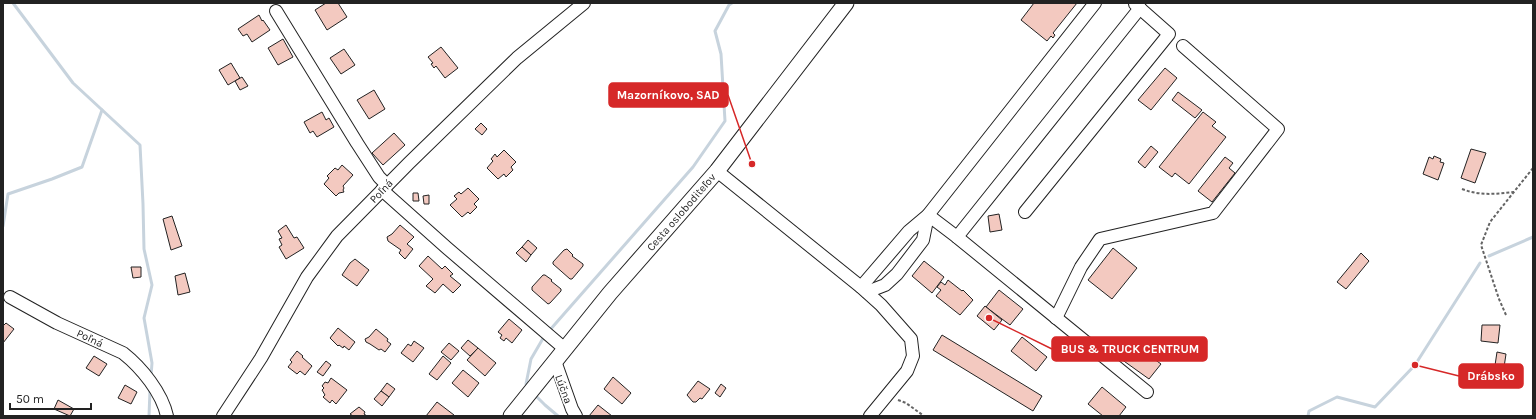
<svg xmlns="http://www.w3.org/2000/svg" width="1536" height="419" font-family="Karla,sans-serif">
	<rect width="100%" height="100%" fill="#fff"/>
	<g fill="none" stroke-linecap="round" stroke-linejoin="round">
		<g stroke="#c7d3dd" stroke-width="3">
			<polyline points="13,3 73,83 140,145 143,204 144,249 152,285 144,318 152,363 151,376"/>
			<polyline points="3,226 8,194 52,179 82,167 102,110"/>
			<polyline points="1489,256 1533,237"/>
			<polyline points="549,331 693,167 725,121 721,54 715,31 729,5 732,3"/>
			<polyline points="528,387 526,384 531,359 545,335"/>
			<polyline points="534,394 545,405 558,416"/>
			<polyline points="149,416 150,390"/>
			<polyline points="1308,416 1309,411 1337,397 1375,407 1415,365 1480,263"/>
		</g>
	</g>
	<g fill="#f3c9c0" stroke="#222">
		<polygon points="326,3 338,3 347,17 327,30 315,10"/>
		<polygon points="1034,3 1077,3 1053,33 1055,35 1053,38 1051,36 1047,41 1021,20"/>
		<polygon points="259,15 262,21 263,20 270,30 252,42 247,34 243,36 238,29"/>
		<polygon points="283,39 293,57 278,65 268,48"/>
		<polygon points="441,47 458,68 445,78 436,66 434,68 431,64 433,63 428,57"/>
		<polygon points="344,49 355,65 341,74 330,58"/>
		<polygon points="231,63 240,78 228,85 219,70"/>
		<polygon points="1165,68 1177,78 1151,110 1138,100"/>
		<polygon points="242,77 248,86 240,90 235,81"/>
		<polygon points="374,90 385,109 369,119 357,100"/>
		<polygon points="1178,92 1202,110 1195,118 1172,100"/>
		<polygon points="322,112 326,120 329,118 334,127 317,137 313,131 310,133 304,122"/>
		<polygon points="1203,112 1216,122 1212,126 1226,137 1189,184 1175,173 1172,177 1159,167"/>
		<polygon points="481,123 487,129 482,135 475,129"/>
		<polygon points="394,133 405,145 383,165 372,153"/>
		<polygon points="1151,146 1158,152 1145,168 1138,162"/>
		<polygon points="1471,149 1486,153 1475,183 1461,178"/>
		<polygon points="504,150 516,162 511,167 513,170 506,177 504,174 498,179 487,168 493,161 491,159 495,154 497,157"/>
		<polygon points="1434,156 1441,159 1440,162 1444,163 1438,180 1423,174 1429,157 1433,159"/>
		<polygon points="1225,157 1233,163 1229,168 1235,173 1212,202 1198,191"/>
		<polygon points="342,165 353,175 343,186 344,188 343,190 344,192 339,193 336,196 324,184 329,178 327,176 335,168 338,170"/>
		<polygon points="468,188 479,199 474,204 477,207 470,214 468,212 462,217 450,205 457,199 454,196 459,192 461,194"/>
		<polygon points="413,193 418,193 419,201 413,201"/>
		<polygon points="429,195 429,204 424,204 423,196"/>
		<polygon points="999,214 1002,230 990,232 988,216"/>
		<polygon points="172,216 182,246 171,250 163,219"/>
		<polygon points="286,225 294,238 297,237 304,248 286,259 279,247 282,245 279,239 282,238 278,231"/>
		<polygon points="400,225 414,237 407,244 413,249 405,259 399,253 401,250 388,241 387,237 392,234"/>
		<polygon points="528,240 537,248 531,255 522,247"/>
		<polygon points="522,247 531,255 526,262 516,253"/>
		<polygon points="1113,248 1137,268 1112,299 1088,280"/>
		<polygon points="567,249 573,255 572,256 583,264 583,266 572,279 570,279 553,264 553,262 564,250"/>
		<polygon points="1361,253 1369,261 1346,289 1337,282"/>
		<polygon points="428,256 442,269 445,266 453,274 450,276 461,285 453,293 443,284 435,293 426,286 433,279 419,266"/>
		<polygon points="355,259 369,270 357,286 342,275 350,263"/>
		<polygon points="924,261 944,277 932,293 912,276"/>
		<polygon points="131,267 141,267 141,277 133,278"/>
		<polygon points="185,273 190,292 178,295 175,276"/>
		<polygon points="543,275 545,275 552,280 551,281 561,289 561,291 550,303 548,304 532,290 532,287"/>
		<polygon points="948,280 962,291 963,290 973,300 960,315 936,296 941,290 937,287 941,282 945,285"/>
		<polygon points="999,290 1023,309 1010,325 986,307"/>
		<polygon points="985,306 1002,320 994,330 977,316"/>
		<polygon points="509,319 522,330 512,343 506,338 504,341 500,338 502,335 498,332"/>
		<polygon points="6,323 14,329 3,343 3,324 4,325"/>
		<polygon points="1482,325 1500,325 1498,343 1481,341"/>
		<polygon points="338,328 355,342 349,350 344,346 343,348 339,345 338,346 330,338"/>
		<polygon points="376,329 388,339 387,341 391,344 385,352 381,349 379,350 370,344 366,342 365,339 369,337"/>
		<polygon points="942,335 1042,396 1033,411 933,350"/>
		<polygon points="1022,337 1047,357 1036,371 1011,351"/>
		<polygon points="468,340 478,348 470,356 461,348"/>
		<polygon points="414,341 424,348 413,362 401,353 408,344 411,346"/>
		<polygon points="449,343 459,351 451,360 441,352"/>
		<polygon points="1132,343 1161,364 1149,379 1121,359"/>
		<polygon points="478,348 496,363 485,376 467,360"/>
		<polygon points="297,351 303,356 302,357 312,366 305,375 300,371 297,374 288,367 292,362 290,360"/>
		<polygon points="1497,352 1506,354 1503,374 1494,372"/>
		<polygon points="94,356 107,364 99,376 86,368"/>
		<polygon points="443,356 451,363 437,380 429,374"/>
		<polygon points="326,361 331,365 323,376 317,372"/>
		<polygon points="463,370 479,383 468,397 452,383"/>
		<polygon points="613,377 631,393 622,404 604,389"/>
		<polygon points="331,378 347,390 336,404 332,400 330,403 323,397 325,395 322,390 324,388 322,386 325,382 328,383"/>
		<polygon points="698,381 710,389 702,399 700,398 696,402 693,402 687,395"/>
		<polygon points="387,383 395,389 389,397 381,391"/>
		<polygon points="721,384 726,388 720,397 715,393"/>
		<polygon points="125,385 137,392 131,404 118,398"/>
		<polygon points="1102,387 1126,407 1119,416 1103,416 1088,404"/>
		<polygon points="381,391 389,397 382,406 374,399"/>
		<polygon points="58,400 74,409 70,416 54,409"/>
		<polygon points="437,402 454,415 454,416 426,416"/>
		<polygon points="598,405 612,416 589,416"/>
		<polygon points="359,407 365,412 364,414 367,416 353,416 350,414"/>
	</g>
	<g fill="none" stroke-linecap="round" stroke-linejoin="round">
		<g stroke="#222" stroke-width="14">
			<g id="minor">
				<polyline points="276,11 357,143 379,177 387,185"/>
				<polyline points="717,171 861,287 881,305 911,339 913,356 907,371 870,416"/>
				<polyline points="382,190 447,248 565,349"/>
				<polyline points="1025,212 1169,34 1135,4"/>
				<polyline points="957,237 1147,392"/>
				<polyline points="861,287 909,231 928,215 1095,3"/>
				<polyline points="867,292 885,285 897,274 923,240 928,215 957,237 1140,8"/>
				<path d="M10,297l47,26 66,30c19,15 39,40 44,63"/>
				<polyline points="1056,318 1081,267 1100,239 1213,213 1278,129 1183,46"/>
				<polyline points="555,361 572,409 576,416"/>
				<polyline points="223,416 261,358 307,277 337,236 409,163 517,58 584,3"/>
			</g>
		</g>
		<g stroke="#222" stroke-width="17">
			<polyline id="major" points="511,416 610,293 717,171 846,3"/>
		</g>
		<g stroke="#646464" stroke-width="2" stroke-dasharray="3 2" stroke-linecap="butt">
			<path d="M1462,189c18,7 34,5 52,3"/>
			<polyline points="1506,315 1499,299 1481,245 1490,222 1533,168"/>
			<polyline points="898,400 906,403 924,416"/>
		</g>
		<use href="#minor" stroke="#fff" stroke-width="12"/>
		<use href="#major" stroke="#fff" stroke-width="15"/>
	</g>
	<g text-anchor="middle" stroke-width="3" stroke-linejoin="round" paint-order="stroke">
		<g font-size="11" fill="#222" stroke="#fff">
			<text transform="translate(381 191) rotate(-46)" y="4">Poľná</text>
			<text transform="translate(681 212) rotate(-49)" y="4">Cesta osloboditeľov</text>
			<text transform="translate(90 338) rotate(25)" y="4">Poľná</text>
			<text transform="translate(564 389) rotate(70)" y="4">Lúčna</text>
		</g>
	</g>
	<path fill="none" stroke="#d62828" stroke-width="1.5" d="M752 164L728 95M989 318L1052 349M1415 365L1459 376"/>
	<g fill="#d62828" stroke="#fff" stroke-width="1.5">
		<circle cx="752" cy="164" r="4"/>
		<circle cx="989" cy="318" r="4"/>
		<circle cx="1415" cy="365" r="4"/>
	</g>
	<g fill="#d62828" stroke="#d62828" stroke-width="1.5">
		<rect x="609" y="83" width="119" height="24" rx="4"/>
		<rect x="1052" y="337" width="155" height="24" rx="4"/>
		<rect x="1459" y="364" width="64" height="24" rx="4"/>
	</g>
	<g font-size="12" text-anchor="middle" font-weight="bold" fill="#fff">
		<text x="668" y="99">Mazorníkovo, SAD</text>
		<text x="1130" y="353">BUS &amp; TRUCK CENTRUM</text>
		<text x="1491" y="380">Drábsko</text>
	</g>
	<rect width="1536" height="419" fill="none" stroke="#222222" stroke-width="8"/>
	<path d="M10 403v6h81v-6" fill="none" stroke="#222222" stroke-width="2"/>
	<text x="16" y="403" font-size="12" fill="#222222" stroke="#ffffff" stroke-width="3" paint-order="stroke">50 m</text>
</svg>
